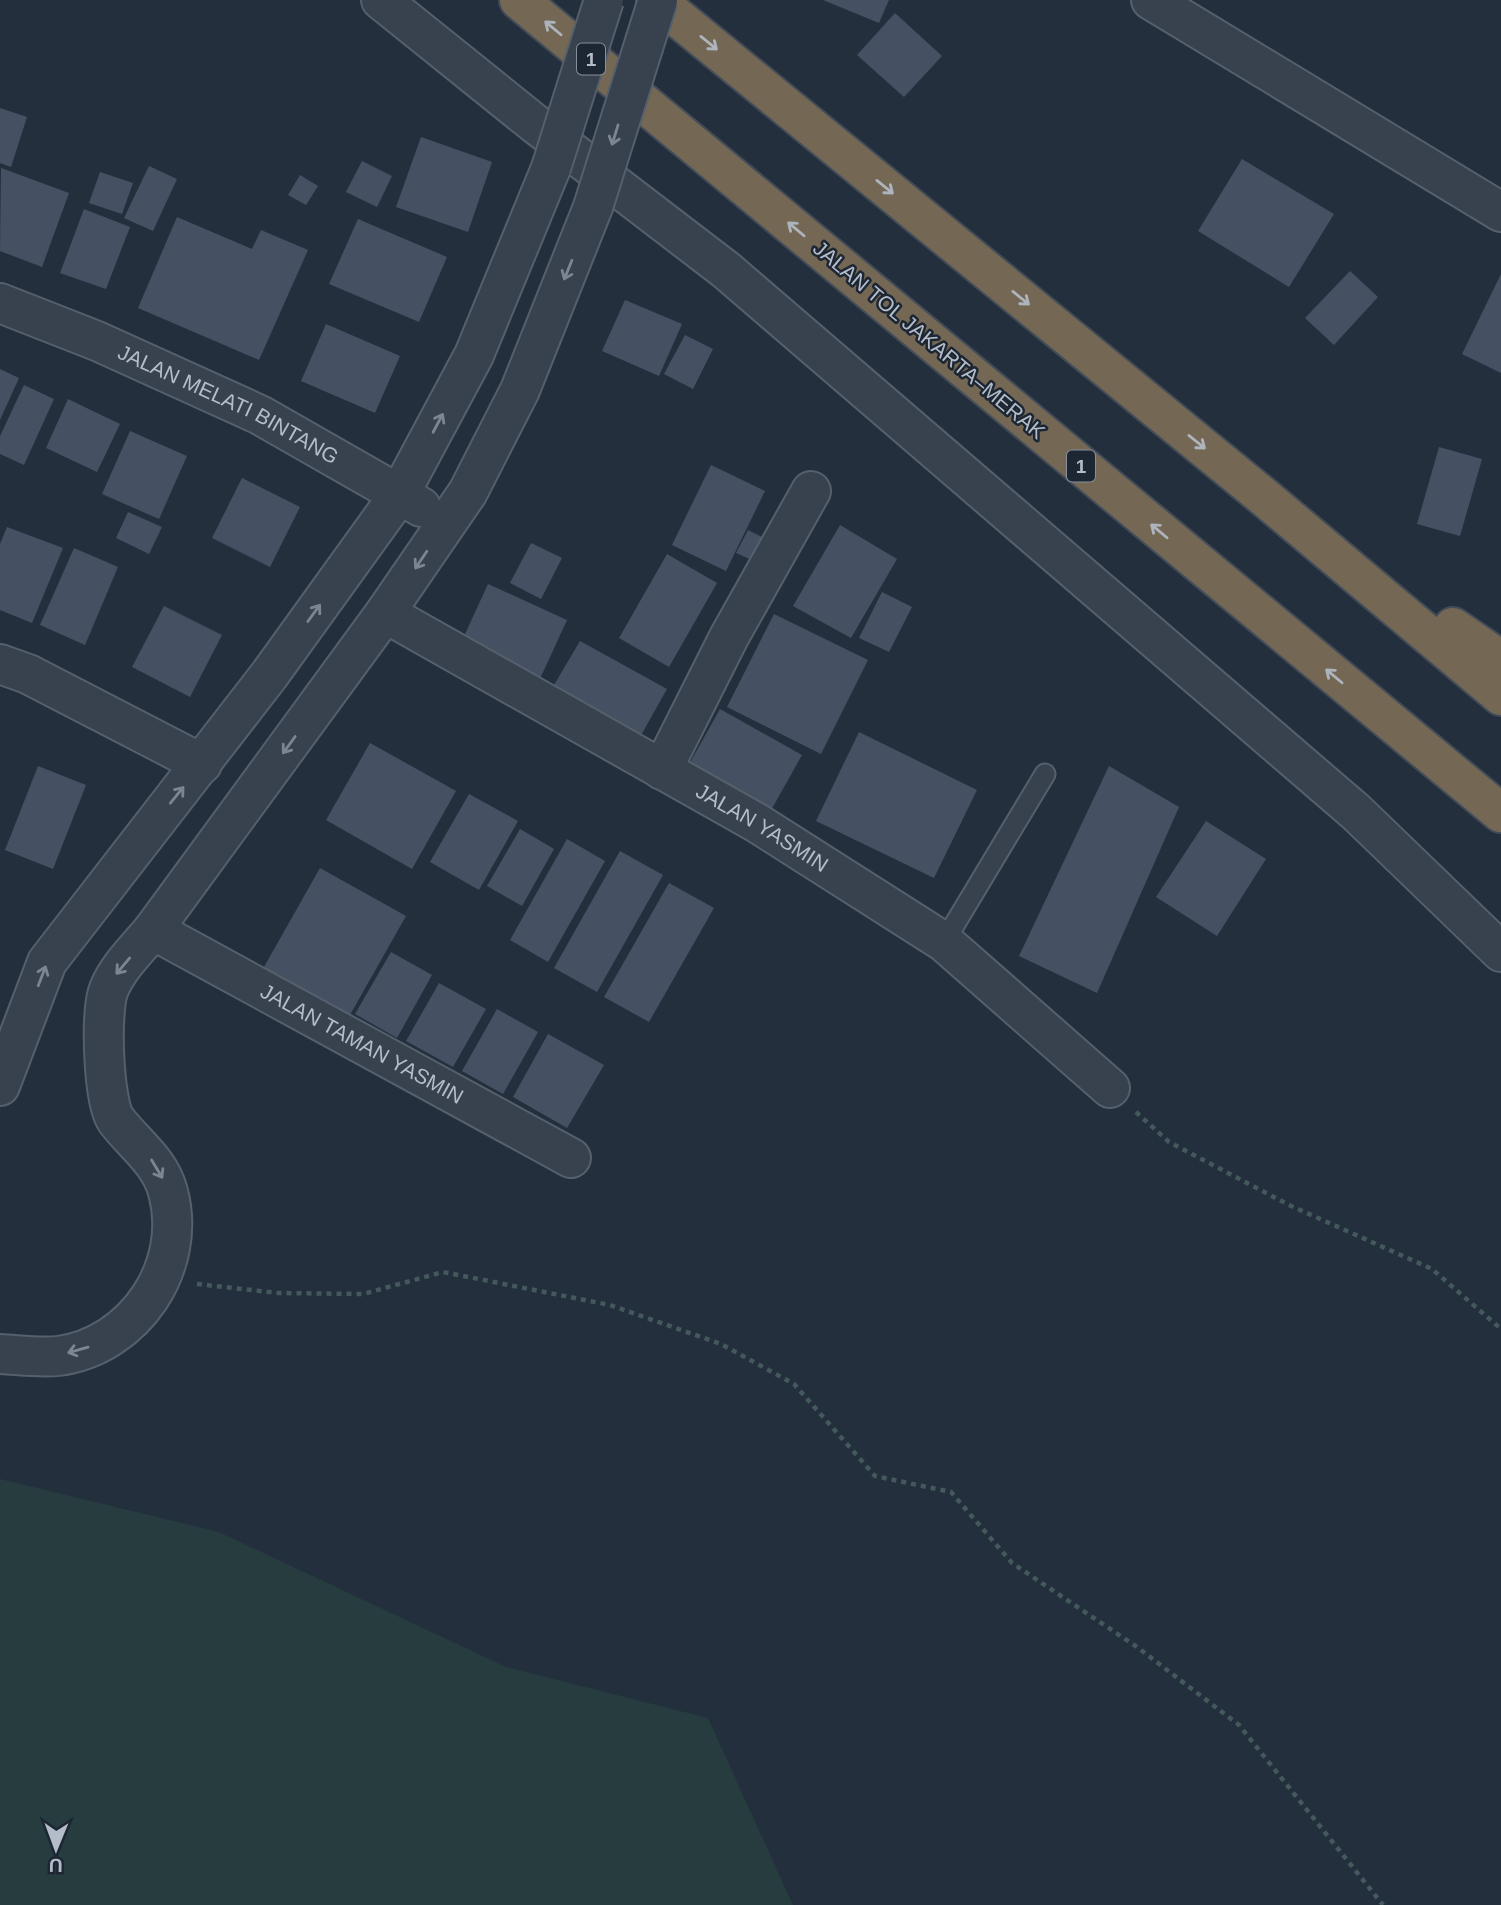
<svg xmlns="http://www.w3.org/2000/svg" width="1501" height="1905" font-family="Arial,sans-serif">
	<rect width="100%" height="100%" fill="#242f3e"/>
	<polygon fill="#263c3f" points="0,1479 219,1532 506,1667 708,1718 793,1905 0,1905"/>
	<g fill="#455162">
		<polygon points="823,0 889,0 879,23"/>
		<polygon points="895,13 942,56 904,97 857,55"/>
		<polygon points="0,108 27,117 11,167 0,163"/>
		<polygon points="421,137 492,162 468,232 396,207"/>
		<polygon points="1242,159 1334,214 1289,287 1198,231"/>
		<polygon points="362,161 392,176 377,207 346,192"/>
		<polygon points="149,166 177,179 153,231 124,218"/>
		<polygon points="1,168 69,193 42,267 0,251"/>
		<polygon points="100,172 133,183 122,214 89,203"/>
		<polygon points="300,175 318,186 306,205 288,195"/>
		<polygon points="84,209 130,227 106,289 60,273"/>
		<polygon points="177,217 252,249 261,230 308,250 259,360 138,308"/>
		<polygon points="358,219 447,257 419,322 329,284"/>
		<polygon points="1350,271 1378,297 1334,345 1305,318"/>
		<polygon points="1501,274 1501,373 1462,354"/>
		<polygon points="625,300 682,324 659,376 602,351"/>
		<polygon points="326,324 400,356 375,413 301,381"/>
		<polygon points="685,335 713,349 693,389 664,374"/>
		<polygon points="0,369 19,378 0,420"/>
		<polygon points="24,385 54,399 24,465 0,454 0,436"/>
		<polygon points="68,399 120,424 97,472 46,448"/>
		<polygon points="130,431 187,456 159,519 102,494"/>
		<polygon points="1439,447 1482,459 1460,536 1417,524"/>
		<polygon points="711,465 765,491 726,571 672,545"/>
		<polygon points="242,478 300,507 270,567 212,538"/>
		<polygon points="128,512 162,527 149,554 116,538"/>
		<polygon points="840,525 897,559 851,638 793,606"/>
		<polygon points="7,527 63,548 32,623 0,610 0,544"/>
		<polygon points="748,530 766,539 754,561 736,553"/>
		<polygon points="531,543 562,558 541,599 510,583"/>
		<polygon points="74,548 118,567 85,645 40,625"/>
		<polygon points="667,554 717,583 669,667 619,638"/>
		<polygon points="488,584 567,620 539,681 460,645"/>
		<polygon points="882,592 912,607 889,652 859,638"/>
		<polygon points="164,606 222,635 190,697 132,667"/>
		<polygon points="774,614 868,660 821,754 727,707"/>
		<polygon points="580,641 667,689 635,746 547,697"/>
		<polygon points="720,709 802,755 765,821 683,775"/>
		<polygon points="859,732 977,790 934,878 816,821"/>
		<polygon points="370,743 456,791 412,869 326,820"/>
		<polygon points="38,766 86,785 53,869 5,850"/>
		<polygon points="1109,766 1179,807 1097,993 1019,956"/>
		<polygon points="469,794 518,821 479,890 430,862"/>
		<polygon points="1206,821 1266,859 1217,936 1156,897"/>
		<polygon points="520,829 554,849 522,906 487,886"/>
		<polygon points="567,839 605,861 548,962 510,940"/>
		<polygon points="620,851 663,875 597,992 554,968"/>
		<polygon points="320,868 406,916 346,1022 260,974"/>
		<polygon points="669,883 714,908 649,1022 604,997"/>
		<polygon points="391,952 432,975 397,1038 355,1014"/>
		<polygon points="439,983 486,1009 453,1067 406,1041"/>
		<polygon points="497,1009 538,1032 503,1094 462,1071"/>
		<polygon points="548,1034 604,1065 567,1128 513,1097"/>
	</g>
	<g fill="none" stroke-linecap="round" stroke-linejoin="round">
		<g stroke="#565f6c" stroke-width="23">
			<polyline id="service" points="944,942 1045,774"/>
		</g>
		<g stroke="#565f6c" stroke-width="42">
			<g id="minor">
				<polyline points="381,0 534,123 726,270 1356,812 1501,952"/>
				<polyline points="1151,0 1501,212"/>
				<path id="s1" d="M0,303l97,38 163,74 161,92"/>
				<path id="s2" d="M385,613l372,210 187,119 166,146"/>
				<polyline points="0,664 28,674 202,764"/>
				<polyline points="662,770 729,637 811,491"/>
				<path id="s3" d="M153,930l418,228"/>
				<polyline points="0,1086 47,962 270,674 399,495 474,355 551,168"/>
				<path d="M0,1354c19,1 40,4 58,2 77,-10 130,-90 110,-164 -8,-31 -34,-48 -52,-72 -13,-18 -16,-110 -7,-131 9,-22 28,-40 44,-59l232,-317 83,-121 52,-102 73,-183"/>
			</g>
		</g>
		<g stroke="#434c59" stroke-width="42">
			<g id="motorway">
				<polyline points="519,0 1501,813"/>
				<polyline points="656,0 1264,497 1501,696"/>
				<polyline points="1453,627 1501,660"/>
			</g>
		</g>
		<g stroke="#44595c" stroke-width="4.5" stroke-dasharray="5 5" stroke-linecap="butt">
			<polyline points="1136,1112 1169,1142 1289,1205 1432,1269 1501,1329"/>
			<polyline points="197,1284 278,1293 363,1294 443,1272 610,1305 721,1344 794,1384 875,1476 951,1492 1012,1563 1137,1647 1239,1725 1383,1905"/>
		</g>
		<use href="#service" stroke="#38414e" stroke-width="19"/>
		<use href="#minor" stroke="#38414e" stroke-width="38"/>
		<use href="#motorway" stroke="#746855" stroke-width="38"/>
		<g stroke="#565f6c" stroke-width="42" stroke-linecap="butt">
			<g id="minor-bridge">
				<polyline points="551,168 604,0"/>
				<polyline points="593,207 658,0"/>
			</g>
		</g>
		<use href="#minor-bridge" stroke="#38414e" stroke-width="38"/>
	</g>
	<defs><path id="oneway-shaft" d="M-6 0H5M1.5-3L5.5 0L1.5 3" fill="none" stroke-width="1.6" stroke-linecap="round" stroke-linejoin="round" transform="scale(1.75)"/></defs>
	<g stroke="#aeb4bd">
		<use href="#oneway-shaft" transform="translate(553 28) rotate(-140)"/>
		<use href="#oneway-shaft" transform="translate(709 43) rotate(39)"/>
		<use href="#oneway-shaft" transform="translate(885 187) rotate(39)"/>
		<use href="#oneway-shaft" transform="translate(796 229) rotate(-140)"/>
		<use href="#oneway-shaft" transform="translate(1021 298) rotate(39)"/>
		<use href="#oneway-shaft" transform="translate(1197 442) rotate(39)"/>
		<use href="#oneway-shaft" transform="translate(1159 531) rotate(-140)"/>
		<use href="#oneway-shaft" transform="translate(1334 676) rotate(-140)"/>
	</g>
	<g stroke="#7c8592">
		<use href="#oneway-shaft" transform="translate(615 135) rotate(107)"/>
		<use href="#oneway-shaft" transform="translate(568 270) rotate(112)"/>
		<use href="#oneway-shaft" transform="translate(438 423) rotate(-62)"/>
		<use href="#oneway-shaft" transform="translate(421 560) rotate(124)"/>
		<use href="#oneway-shaft" transform="translate(314 613) rotate(-54)"/>
		<use href="#oneway-shaft" transform="translate(289 745) rotate(126)"/>
		<use href="#oneway-shaft" transform="translate(177 795) rotate(-51)"/>
		<use href="#oneway-shaft" transform="translate(123 966) rotate(130)"/>
		<use href="#oneway-shaft" transform="translate(42 976) rotate(-69)"/>
		<use href="#oneway-shaft" transform="translate(157 1169) rotate(59)"/>
		<use href="#oneway-shaft" transform="translate(78 1350) rotate(164)"/>
	</g>
	<g text-anchor="middle" stroke-width="5" stroke-linejoin="round" paint-order="stroke">
		<g fill="#1d2633" stroke="#878f9c" stroke-width="2">
			<rect x="577" y="43.5" width="28" height="31" rx="5"/>
			<rect x="1067" y="450.5" width="28" height="31" rx="5"/>
		</g>
		<g font-size="19" font-weight="bold" fill="#b4bcc9">
			<text x="591" y="66">1</text>
			<text x="1081" y="473">1</text>
		</g>
		<g font-size="21" fill="#b4bcc9" stroke="#1d2633">
			<text transform="translate(929 340) rotate(40)" y="7">JALAN TOL JAKARTA–MERAK</text>
			<text dy="7" stroke="none"><textPath href="#s1" startOffset="250">JALAN MELATI BINTANG</textPath></text>
			<text dy="7" stroke="none"><textPath href="#s2" startOffset="434">JALAN YASMIN</textPath></text>
			<text dy="7" stroke="none"><textPath href="#s3" startOffset="238">JALAN TAMAN YASMIN</textPath></text>
		</g>
	</g>
	<g transform="translate(56 1849) rotate(181)" stroke="#1d2633" stroke-width="5" paint-order="stroke">
	<path d="M0-5L12 26L0 18L-12 26Z" fill="#b4bcc9"/>
	<text y="-10" font-size="19" font-weight="bold" text-anchor="middle" fill="#b4bcc9">U</text>
	</g>
</svg>
